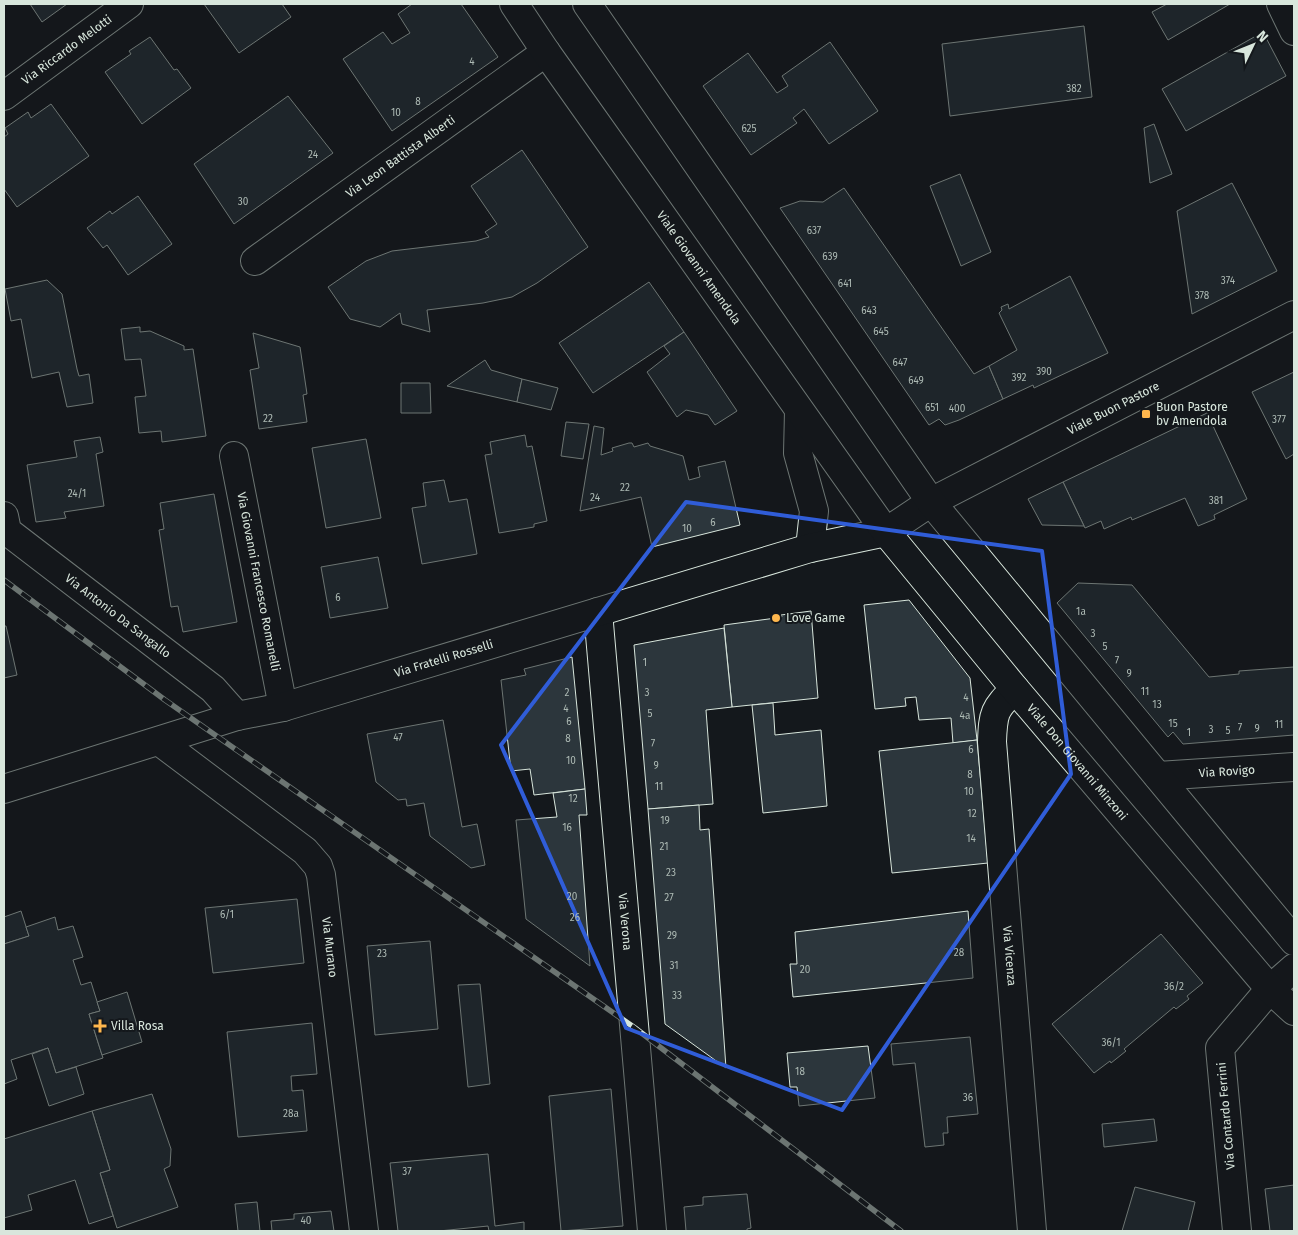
<svg xmlns="http://www.w3.org/2000/svg" width="1298" height="1235" font-family="'Fira Sans',sans-serif">
	<rect width="100%" height="100%" fill="#14181c"/>
	<g fill="#2c363c" stroke="#d8e6dc">
		<polygon points="30,4 67,4 42,22"/>
		<polygon points="204,4 282,4 291,17 239,53"/>
		<polygon points="412,4 461,4 498,57 392,131 343,59 383,32 392,44 410,33 398,14"/>
		<polygon points="1167,4 1230,4 1168,40 1152,12"/>
		<polygon points="1084,26 1092,97 950,116 942,44"/>
		<polygon points="1263,32 1286,76 1186,131 1162,89"/>
		<polygon points="150,37 174,70 177,69 191,88 142,124 105,72 131,54 129,51"/>
		<polygon points="830,42 878,111 829,144 804,109 793,118 797,123 751,155 703,86 748,53 777,93 788,86 782,76"/>
		<polygon points="288,96 333,153 234,224 194,164"/>
		<polygon points="51,104 89,156 17,207 4,189 4,137 8,134 5,128 28,112 31,118"/>
		<polygon points="1154,124 1172,174 1150,183 1144,128"/>
		<polygon points="522,150 588,247 537,283 512,297 483,303 427,310 430,332 402,324 400,313 380,327 350,319 328,287 366,261 392,251 476,241 489,237 485,232 497,224 471,186"/>
		<polygon points="960,174 991,252 961,266 930,186"/>
		<polygon points="1232,183 1277,271 1192,314 1177,211"/>
		<polygon points="844,188 974,374 989,366 1003,399 959,420 945,425 939,419 929,425 780,208 800,201 823,202"/>
		<polygon points="138,196 172,244 128,275 107,245 103,248 87,228 110,211 112,214"/>
		<polygon points="1070,276 1108,353 1034,388 1033,385 1003,399 989,366 1017,350 999,313 1002,310 1001,307 1008,304 1009,309"/>
		<polygon points="47,280 62,294 77,369 79,376 89,374 93,403 67,407 59,372 32,378 21,319 11,321 5,289"/>
		<polygon points="649,282 684,332 593,393 559,343"/>
		<polygon points="140,327 140,332 150,331 184,346 184,350 193,349 206,436 162,442 161,431 139,433 135,397 146,396 141,359 125,360 121,329"/>
		<polygon points="684,332 737,411 715,425 708,415 686,410 677,417 647,372 670,354 664,346"/>
		<polygon points="253,333 300,347 307,394 303,395 307,422 259,429 250,370 259,368"/>
		<polygon points="485,360 491,370 522,379 517,402 447,386"/>
		<polygon points="1294,372 1294,454 1286,459 1252,392"/>
		<polygon points="522,379 558,388 551,410 517,402"/>
		<polygon points="401,383 430,383 431,413 401,413"/>
		<polygon points="1207,413 1247,499 1214,515 1215,519 1198,526 1185,498 1132,520 1131,517 1104,529 1101,521 1085,528 1063,482"/>
		<polygon points="566,422 589,424 583,459 561,456"/>
		<polygon points="594,426 604,428 601,455 613,451 612,448 629,443 632,443 634,447 648,443 650,446 683,456 689,480 700,477 698,467 725,461 740,525 652,547 641,497 580,511"/>
		<polygon points="525,435 527,447 532,446 547,521 534,524 534,527 499,533 485,455 492,454 490,442"/>
		<polygon points="100,437 103,452 96,454 104,506 64,512 66,518 36,522 27,465 77,457 74,441"/>
		<polygon points="366,439 381,518 326,528 312,448"/>
		<polygon points="444,480 449,502 467,499 477,554 422,564 412,508 426,506 423,483"/>
		<polygon points="1063,482 1084,526 1042,525 1028,499"/>
		<polygon points="214,494 237,622 183,632 178,606 171,607 159,530 164,529 160,503"/>
		<polygon points="378,557 388,608 330,618 321,567"/>
		<polygon points="1078,583 1132,585 1209,677 1239,674 1239,671 1294,667 1294,735 1183,744 1173,732 1168,737 1057,603"/>
		<polygon points="909,600 970,678 977,740 953,743 951,718 919,720 916,697 905,698 906,706 875,709 864,605"/>
		<polygon points="811,611 818,698 732,707 724,625 776,618 782,617 781,615"/>
		<polygon points="4,626 6,626 17,675 4,678"/>
		<polygon points="724,628 732,707 706,710 713,804 648,809 634,645"/>
		<polygon points="572,657 585,789 534,795 530,769 511,771 501,680 526,675 524,669"/>
		<polygon points="773,703 775,735 821,730 827,806 763,813 752,705"/>
		<polygon points="443,720 462,827 477,824 485,865 471,868 430,836 424,803 407,806 406,799 398,800 376,782 367,734"/>
		<polygon points="977,740 988,863 892,873 879,751"/>
		<polygon points="585,789 587,815 579,815 590,966 526,919 516,820 557,817 553,793"/>
		<polygon points="699,805 700,830 709,829 726,1068 665,1024 648,809"/>
		<polygon points="297,899 304,963 213,973 205,908"/>
		<polygon points="21,911 29,936 4,944 4,917"/>
		<polygon points="968,911 973,978 793,997 790,964 797,964 795,932"/>
		<polygon points="55,917 58,930 73,926 83,957 73,960 81,985 91,982 100,1011 89,1014 103,1058 56,1073 48,1048 11,1060 17,1079 4,1084 4,944 29,936 26,927"/>
		<polygon points="1161,934 1203,983 1187,996 1189,999 1176,1009 1174,1007 1124,1049 1126,1051 1111,1063 1110,1061 1094,1073 1052,1024"/>
		<polygon points="430,941 438,1029 375,1035 367,946"/>
		<polygon points="480,984 490,1084 468,1087 458,985"/>
		<polygon points="127,992 142,1042 102,1055 89,1014 100,1011 97,1002"/>
		<polygon points="312,1023 317,1074 291,1076 292,1091 303,1090 307,1131 238,1137 227,1032"/>
		<polygon points="970,1037 978,1114 947,1117 948,1133 943,1133 944,1145 925,1147 915,1063 893,1065 891,1044"/>
		<polygon points="868,1046 875,1098 799,1106 797,1087 790,1087 787,1053"/>
		<polygon points="48,1048 56,1073 76,1067 84,1094 49,1106 32,1054"/>
		<polygon points="611,1089 623,1226 561,1231 549,1096"/>
		<polygon points="152,1094 171,1149 170,1166 164,1169 178,1207 117,1228 100,1173 110,1170 92,1111"/>
		<polygon points="92,1111 110,1170 100,1173 113,1216 89,1224 75,1180 28,1195 32,1210 4,1218 4,1139"/>
		<polygon points="1154,1119 1157,1141 1104,1147 1102,1124"/>
		<polygon points="488,1154 495,1226 524,1222 524,1231 489,1231 488,1226 439,1231 398,1231 390,1163"/>
		<polygon points="1294,1185 1294,1231 1270,1231 1265,1189"/>
		<polygon points="1135,1187 1195,1202 1188,1231 1122,1231"/>
		<polygon points="747,1194 751,1228 747,1229 747,1231 686,1231 684,1207 703,1205 703,1197"/>
		<polygon points="257,1202 260,1231 238,1231 235,1204"/>
		<polygon points="331,1211 334,1231 265,1231 272,1231 271,1221 294,1219 294,1214"/>
	</g>
	<g fill="none" stroke-linecap="round" stroke-linejoin="round">
		<g stroke="#d8e6dc" stroke-width="30">
			<g id="minor">
				<polyline points="1281,4 1294,31"/>
				<path id="s1" d="M4,96l125,-92"/>
				<path id="s2" d="M255,261l291,-209"/>
				<polyline points="799,411 798,453 814,511 810,548"/>
				<path id="s3" d="M234,456l49,251"/>
				<path id="s4" d="M4,516l3,15 206,158 24,27"/>
				<polyline points="886,532 931,502"/>
				<path id="s5" d="M598,612l54,619"/>
				<path id="s6" d="M1015,689c-21,20 -22,24 -23,53l40,489"/>
				<path id="s7" d="M159,741l146,110 13,15 3,9 43,356"/>
				<path id="s8" d="M1158,776l136,-9"/>
				<polyline points="1237,1231 1220,1048 1270,989"/>
			</g>
		</g>
		<g stroke="#d8e6dc" stroke-width="30">
			<g id="tertiary">
				<path id="s9" d="M931,502l363,-187"/>
				<path id="s10" d="M4,789l233,-73 46,-9 527,-159 76,-16"/>
				<polyline points="1270,989 1294,968"/>
			</g>
		</g>
		<g stroke="#d8e6dc" stroke-width="30">
			<g id="secondary">
				<path id="s11" d="M514,4l32,48 340,480 129,157 255,300 24,22"/>
				<polyline points="587,4 931,502 1294,941"/>
			</g>
		</g>
		<use href="#minor" stroke="#14181c" stroke-width="28"/>
		<use href="#tertiary" stroke="#14181c" stroke-width="28"/>
		<use href="#secondary" stroke="#14181c" stroke-width="28"/>
		<g stroke="#d8e6dc" stroke-width="5.5">
			<polyline id="rail" points="4,580 165,700 635,1028 901,1231"/>
		</g>
		<use href="#rail" stroke="#14181c" stroke-width="4" stroke-dasharray="11" stroke-linecap="butt"/>
	</g>
	<path d="M0 0H1298V1235H0ZM686,502l356,49 29,223 -229,336 -216,-82 -125,-283z" fill="#14181c" fill-opacity=".55" fill-rule="evenodd"/>
	<path fill="none" stroke="#305dd8" stroke-width="4" stroke-linejoin="round" d="M686,502l356,49 29,223 -229,336 -216,-82 -125,-283z"/>
	<g fill="#ffb74d" stroke="#14181c" stroke-width="2">
		<rect x="1141" y="409" width="10" height="10" rx="2.5"/>
		<circle cx="776" cy="618" r="5"/>
		<path d="M97.5 1018.5h5v5h5v5h-5v5h-5v-5h-5v-5h5z"/>
	</g>
	<g text-anchor="middle" stroke-width="4" stroke-linejoin="round" paint-order="stroke">
		<g font-size="10" fill="#adbab4">
			<text x="472" y="65">4</text>
			<text x="1074" y="92">382</text>
			<text x="418" y="105">8</text>
			<text x="396" y="116">10</text>
			<text x="749" y="132">625</text>
			<text x="313" y="158">24</text>
			<text x="243" y="205">30</text>
			<text x="814" y="234">637</text>
			<text x="830" y="260">639</text>
			<text x="1228" y="284">374</text>
			<text x="845" y="287">641</text>
			<text x="1202" y="299">378</text>
			<text x="869" y="314">643</text>
			<text x="881" y="335">645</text>
			<text x="900" y="366">647</text>
			<text x="1044" y="375">390</text>
			<text x="1019" y="381">392</text>
			<text x="916" y="384">649</text>
			<text x="932" y="411">651</text>
			<text x="957" y="412">400</text>
			<text x="268" y="422">22</text>
			<text x="1279" y="423">377</text>
			<text x="625" y="491">22</text>
			<text x="77" y="497">24/1</text>
			<text x="595" y="501">24</text>
			<text x="1216" y="504">381</text>
			<text x="713" y="526">6</text>
			<text x="687" y="532">10</text>
			<text x="338" y="601">6</text>
			<text x="1081" y="615">1a</text>
			<text x="1093" y="637">3</text>
			<text x="1105" y="650">5</text>
			<text x="1117" y="664">7</text>
			<text x="645" y="666">1</text>
			<text x="1129" y="677">9</text>
			<text x="1145" y="695">11</text>
			<text x="567" y="696">2</text>
			<text x="647" y="696">3</text>
			<text x="966" y="701">4</text>
			<text x="1157" y="708">13</text>
			<text x="566" y="712">4</text>
			<text x="650" y="717">5</text>
			<text x="965" y="719">4a</text>
			<text x="569" y="725">6</text>
			<text x="1173" y="727">15</text>
			<text x="1279" y="728">11</text>
			<text x="1240" y="731">7</text>
			<text x="1257" y="732">9</text>
			<text x="1211" y="733">3</text>
			<text x="1228" y="734">5</text>
			<text x="1189" y="736">1</text>
			<text x="398" y="741">47</text>
			<text x="568" y="742">8</text>
			<text x="653" y="747">7</text>
			<text x="971" y="753">6</text>
			<text x="571" y="764">10</text>
			<text x="656" y="769">9</text>
			<text x="970" y="778">8</text>
			<text x="659" y="790">11</text>
			<text x="969" y="795">10</text>
			<text x="573" y="802">12</text>
			<text x="972" y="817">12</text>
			<text x="665" y="824">19</text>
			<text x="567" y="831">16</text>
			<text x="971" y="842">14</text>
			<text x="664" y="850">21</text>
			<text x="671" y="876">23</text>
			<text x="572" y="900">20</text>
			<text x="669" y="901">27</text>
			<text x="227" y="918">6/1</text>
			<text x="575" y="921">26</text>
			<text x="672" y="939">29</text>
			<text x="959" y="956">28</text>
			<text x="382" y="957">23</text>
			<text x="674" y="969">31</text>
			<text x="805" y="973">20</text>
			<text x="1174" y="990">36/2</text>
			<text x="677" y="999">33</text>
			<text x="1111" y="1046">36/1</text>
			<text x="800" y="1075">18</text>
			<text x="968" y="1101">36</text>
			<text x="291" y="1117">28a</text>
			<text x="407" y="1175">37</text>
			<text x="306" y="1224">40</text>
		</g>
		<g font-size="12" fill="#d8e6dc" stroke="#14181c">
			<text dy="4" stroke="none"><textPath href="#s1" startOffset="78">Via Riccardo Melotti</textPath></text>
			<text dy="4" stroke="none"><textPath href="#s2" startOffset="179">Via Leon Battista Alberti</textPath></text>
			<text dy="4" stroke="none"><textPath href="#s11" startOffset="322">Viale Giovanni Amendola</textPath></text>
			<text dy="4" stroke="none"><textPath href="#s9" startOffset="205">Viale Buon Pastore</textPath></text>
			<text dy="4" stroke="none"><textPath href="#s3" startOffset="128">Via Giovanni Francesco Romanelli</textPath></text>
			<text dy="4" stroke="none"><textPath href="#s4" startOffset="155">Via Antonio Da Sangallo</textPath></text>
			<text dy="4" stroke="none"><textPath href="#s10" startOffset="459">Via Fratelli Rosselli</textPath></text>
			<text dy="4" stroke="none"><textPath href="#s11" startOffset="945">Viale Don Giovanni Minzoni</textPath></text>
			<text dy="4" stroke="none"><textPath href="#s8" startOffset="69">Via Rovigo</textPath></text>
			<text dy="4" stroke="none"><textPath href="#s5" startOffset="311">Via Verona</textPath></text>
			<text dy="4" stroke="none"><textPath href="#s7" startOffset="285">Via Murano</textPath></text>
			<text dy="4" stroke="none"><textPath href="#s6" startOffset="275">Via Vicenza</textPath></text>
			<text transform="translate(1226 1116) rotate(-95)" y="4">Via Contardo Ferrini</text>
		</g>
		<g font-size="12" fill="#d8e6dc" stroke="#14181c" text-anchor="start">
			<text x="1156" y="411">Buon Pastore<tspan x="1156" dy="14">bv Amendola</tspan></text>
			<text x="786" y="622">Love Game</text>
			<text x="111" y="1030">Villa Rosa</text>
		</g>
	</g>
	<rect width="1298" height="1235" fill="none" stroke="#d8e6dc" stroke-width="10"/>
	<g transform="translate(1253 45) rotate(47)" stroke="#14181c" stroke-width="4" paint-order="stroke">
	<path d="M0-4L9 19L0 12L-9 19Z" fill="#d8e6dc"/>
	<text y="-8" font-size="14" font-weight="bold" text-anchor="middle" fill="#d8e6dc">N</text>
	</g>
</svg>
